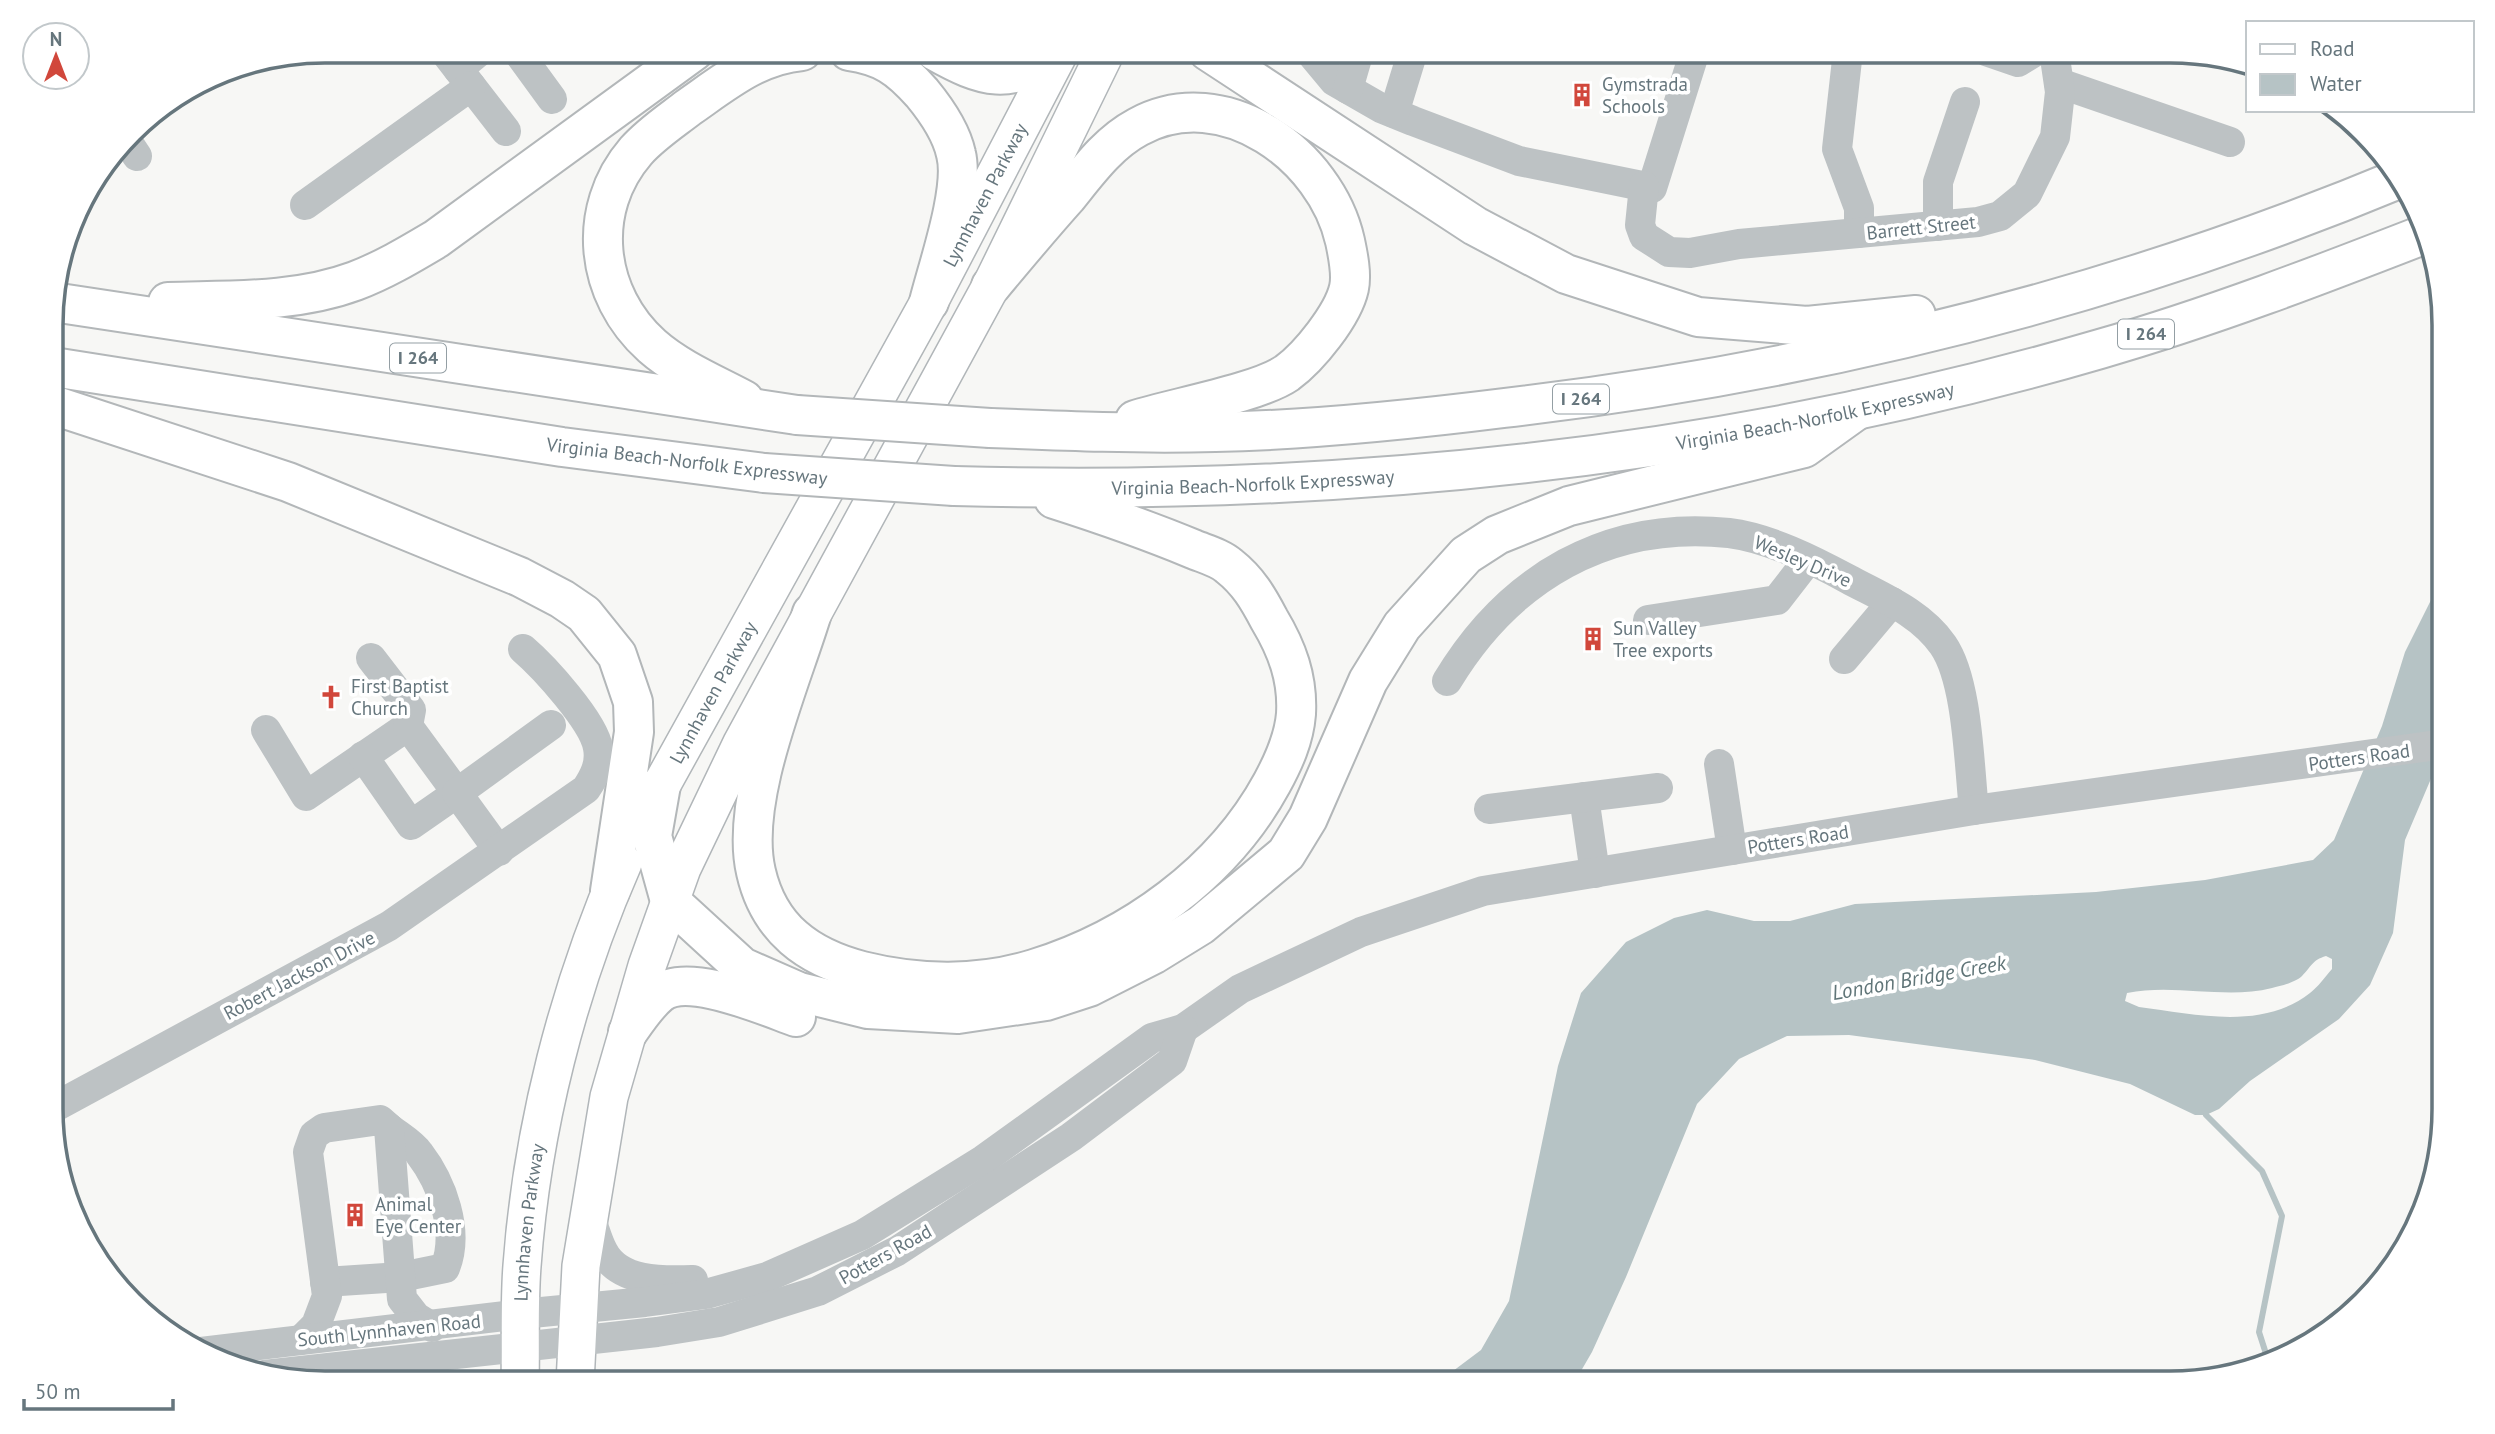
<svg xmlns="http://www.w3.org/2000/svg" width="2495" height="1434" font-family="'PT Sans',sans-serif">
	<rect width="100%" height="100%" fill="#f7f7f5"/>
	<path fill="#b6c3c5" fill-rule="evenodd" d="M2444,574v174l-39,92 -12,93 -23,52 -31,34 -89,62 -31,28 -13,6h-11l-65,-31 -95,-24 -186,-25 -62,1 -48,23 -42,45 -71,173 -34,75 -18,31h-137l44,-33 28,-49 49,-235 23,-73 45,-51 48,-24 33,-8 47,11h36l65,-17 241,-12 109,-12 108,-20 21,-20 48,-114 23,-74zM2326,956l6,3v10c-7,8 -14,18 -22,24 -48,38 -116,21 -171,14l-14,-6 2,-8c48,-10 98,7 145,-5 9,-2 24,-6 30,-12 9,-9 10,-16 24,-20z"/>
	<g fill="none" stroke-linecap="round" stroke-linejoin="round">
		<polyline stroke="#b6c3c5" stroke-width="6" points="2206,1115 2262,1171 2282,1216 2259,1332 2269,1363"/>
		<g stroke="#b1b6b9" stroke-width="40">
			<g id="major">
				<path id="s1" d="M646,813l283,-511 131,-251"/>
				<path id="s2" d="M520,1383c1,-39 -1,-78 2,-117 10,-137 46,-278 101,-403"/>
				<polyline points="575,1383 581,1266 609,1097 647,966 682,868 742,743 991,286 1106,51"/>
			</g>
		</g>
		<g stroke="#b3b7b9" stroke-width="42">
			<g id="highway">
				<path d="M849,51c34,5 50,16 73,42 14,17 29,38 34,61 9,35 -18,112 -27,148"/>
				<path d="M935,51c48,27 76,36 121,0"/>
				<polyline points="1208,51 1475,226 1566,274 1698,317 1807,326 1916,315"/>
				<path d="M991,286c25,-30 50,-60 76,-89 21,-26 41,-54 71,-70 86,-47 188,29 207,114 3,14 7,33 4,47 -6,27 -40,69 -62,85 -29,20 -114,35 -152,47"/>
				<polyline points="53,302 797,415"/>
				<path d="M168,302c61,-2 128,1 187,-21 29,-11 54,-26 81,-42l258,-188"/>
				<polyline points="53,367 562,447 764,473"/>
				<path d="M744,400c-30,-16 -66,-31 -92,-54 -57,-51 -67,-136 -16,-195 15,-17 35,-30 53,-44 36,-25 68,-52 113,-56"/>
				<polyline points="53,405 288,482 520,577 562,599 584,614 617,655 633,702 634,732 610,891"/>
				<path d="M990,428c75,3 150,6 225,4 97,-2 193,-12 289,-24 310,-36 609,-110 897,-230"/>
				<path id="s3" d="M954,486c387,11 773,-28 1146,-137 111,-32 220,-74 328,-116"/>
				<path d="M812,613c-22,72 -73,187 -56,259 13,57 52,85 106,99 56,14 117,15 172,-2 97,-30 189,-96 238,-186 12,-22 22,-44 24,-69 2,-36 -9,-65 -27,-95 -11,-21 -21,-38 -40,-53 -9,-8 -24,-12 -36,-17 -46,-19 -92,-35 -139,-50"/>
				<polyline points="661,785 652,836 670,901 742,967 799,992 868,1009 958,1014 1046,1001 1089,987 1154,954 1201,925 1286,854 1308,818 1368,681 1402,626 1466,555 1497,535 1569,506 1804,448 1857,410"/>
				<path d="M628,1032c9,-13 19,-28 31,-38 28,-23 106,12 137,23"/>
			</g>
		</g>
		<g stroke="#bdc2c4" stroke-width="30">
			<polyline points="444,51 506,131"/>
			<polyline points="517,51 552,99"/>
			<polyline points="1309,51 1334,81 1381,108 1413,121 1519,161 1652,188 1695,51"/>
			<polyline points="1848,51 1837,149 1859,208 1859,233"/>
			<polyline points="1986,51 2018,62 2036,51"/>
			<polyline points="458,69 480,51"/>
			<polyline points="2059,83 2230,142"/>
			<polyline points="1348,89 1359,51"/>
			<polyline points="1394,113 1413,51"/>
			<polyline points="127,141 137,156"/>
			<polyline points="1644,186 1640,225 1644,236 1669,252 1690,253 1739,244 1978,222 2000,216 2027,194 2055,137 2060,92 2054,51"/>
			<polyline points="305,205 471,86"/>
			<polyline points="1938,226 1938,182 1965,102"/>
			<polyline points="1648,620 1777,600 1808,560"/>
			<polyline points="1844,659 1892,602"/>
			<path d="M1447,681c62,-103 160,-161 282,-148 40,5 84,27 119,46 33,18 72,33 95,66 25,36 26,121 31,165"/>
			<polyline points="266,730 306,796 408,726"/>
			<polyline points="363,756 411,825 457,793 408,726 411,710 371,658"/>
			<polyline points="1719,764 1732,850"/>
			<polyline points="1584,797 1595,873"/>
			<polyline points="1489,809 1658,788"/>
			<polyline points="499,851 457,793 551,725"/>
			<path d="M53,1108l336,-182 197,-137c8,-12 15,-25 12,-41 -4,-26 -54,-81 -75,-99"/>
			<path d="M589,1215c5,11 8,25 14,36 16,32 61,30 90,29"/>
			<path d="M325,1282l76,-5 44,-9c15,-37 -3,-85 -26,-115 -7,-10 -20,-17 -30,-25"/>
			<polyline points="301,1340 316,1325 327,1296 308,1152 314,1135 324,1128 380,1120 389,1128 402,1299 416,1317 432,1327"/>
			<polyline points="201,1352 521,1314 645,1302 706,1294 767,1277 862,1235 983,1160 1152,1038 1183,1029 1240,989 1361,932 1483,891 1974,810 2444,744"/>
			<polyline points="264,1375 657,1332 719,1322 818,1291 897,1251 1071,1137 1172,1061 1183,1029"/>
		</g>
		<use href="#major" stroke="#fff" stroke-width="37"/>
		<use href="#highway" stroke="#fff" stroke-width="38"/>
		<g stroke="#b3b7b9" stroke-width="42" stroke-linecap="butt">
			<g id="highway-bridge">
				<polyline points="797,415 990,428"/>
				<polyline points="764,473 954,486"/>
			</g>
		</g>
		<use href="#highway-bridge" stroke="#fff" stroke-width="38"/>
	</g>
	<defs>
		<g id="building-bare" transform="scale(1.89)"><path d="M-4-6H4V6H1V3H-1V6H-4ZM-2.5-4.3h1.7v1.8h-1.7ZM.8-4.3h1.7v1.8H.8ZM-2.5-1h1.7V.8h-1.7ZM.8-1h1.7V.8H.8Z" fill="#d1473b" stroke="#fff" stroke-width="2.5" paint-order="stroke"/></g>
		<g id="church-bare" transform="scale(1.89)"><path d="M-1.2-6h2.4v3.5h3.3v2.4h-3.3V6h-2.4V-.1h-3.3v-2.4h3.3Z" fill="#d1473b" stroke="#fff" stroke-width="2.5" paint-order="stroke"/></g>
	</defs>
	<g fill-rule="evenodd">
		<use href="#building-bare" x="1582" y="95"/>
		<use href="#building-bare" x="1593" y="639"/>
		<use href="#church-bare" x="331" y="697"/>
		<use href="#building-bare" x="355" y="1215"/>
	</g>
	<g text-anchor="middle" stroke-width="7" stroke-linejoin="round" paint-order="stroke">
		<g fill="#fff" stroke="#949fa4" stroke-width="2">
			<rect x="2118" y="319.5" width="56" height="29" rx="5"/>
			<rect x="390" y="343.5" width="56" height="29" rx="5"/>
			<rect x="1553" y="384.5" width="56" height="29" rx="5"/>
		</g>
		<g font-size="18" font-weight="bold" fill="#66767d">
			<text x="2146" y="340">I 264</text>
			<text x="418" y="364">I 264</text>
			<text x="1581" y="405">I 264</text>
		</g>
		<g font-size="19" fill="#66767d" stroke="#fff" text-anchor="start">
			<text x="1602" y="91">Gymstrada<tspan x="1602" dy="22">Schools</tspan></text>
			<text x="1613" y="635">Sun Valley<tspan x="1613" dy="22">Tree exports</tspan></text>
			<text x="351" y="693">First Baptist<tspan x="351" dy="22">Church</tspan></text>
			<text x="375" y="1211">Animal<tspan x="375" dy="22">Eye Center</tspan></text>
		</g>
		<g font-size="19" fill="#66767d" stroke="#fff">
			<text dy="7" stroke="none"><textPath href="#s1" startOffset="705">Lynnhaven Parkway</textPath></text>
			<text transform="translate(1921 227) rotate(-6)" y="7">Barrett Street</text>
			<text dy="7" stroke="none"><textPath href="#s3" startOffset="866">Virginia Beach-Norfolk Expressway</textPath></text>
			<text transform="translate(687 461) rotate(7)" y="7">Virginia Beach-Norfolk Expressway</text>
			<text dy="7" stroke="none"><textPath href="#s3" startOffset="299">Virginia Beach-Norfolk Expressway</textPath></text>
			<text transform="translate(1803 561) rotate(23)" y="7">Wesley Drive</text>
			<text dy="7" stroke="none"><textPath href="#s1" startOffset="138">Lynnhaven Parkway</textPath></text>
			<text transform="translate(2359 757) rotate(-8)" y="7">Potters Road</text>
			<text transform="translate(1798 839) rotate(-9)" y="7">Potters Road</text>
			<text transform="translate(299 975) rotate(-28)" y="7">Robert Jackson Drive</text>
			<text dy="7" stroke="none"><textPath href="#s2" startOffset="161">Lynnhaven Parkway</textPath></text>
			<text transform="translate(885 1254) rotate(-29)" y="7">Potters Road</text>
			<text transform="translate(389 1330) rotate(-6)" y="7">South Lynnhaven Road</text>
		</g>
		<g font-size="21" font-style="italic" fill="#607578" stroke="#fff">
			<text transform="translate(1919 978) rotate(-10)" y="7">London Bridge Creek</text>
		</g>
	</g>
	<path d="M0 0H2495V1434H0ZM325 63H2170A262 262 0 0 1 2432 325V1109A262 262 0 0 1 2170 1371H325A262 262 0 0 1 63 1109V325A262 262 0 0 1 325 63Z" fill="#fff" fill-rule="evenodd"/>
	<path fill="none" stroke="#66767d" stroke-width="3.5" d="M325 63H2170A262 262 0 0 1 2432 325V1109A262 262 0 0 1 2170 1371H325A262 262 0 0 1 63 1109V325A262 262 0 0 1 325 63Z"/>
	<rect x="2246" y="21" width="228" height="91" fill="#ffffff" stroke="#c2c8cb" stroke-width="2"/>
	<rect x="2260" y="44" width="35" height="10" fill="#ffffff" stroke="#c2c8cb" stroke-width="2"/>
	<text x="2310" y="56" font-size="21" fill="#66767d">Road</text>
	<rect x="2260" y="74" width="35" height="21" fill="#b6c3c5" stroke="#c2c8cb" stroke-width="2"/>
	<text x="2310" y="91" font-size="21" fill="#66767d">Water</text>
	<g transform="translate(56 56)"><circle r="33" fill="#ffffff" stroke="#c2c8cb" stroke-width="2"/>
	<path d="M0-5L12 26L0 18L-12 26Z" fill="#d1473b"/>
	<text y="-10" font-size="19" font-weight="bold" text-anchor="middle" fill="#66767d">N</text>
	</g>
	<path d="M24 1399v10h149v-10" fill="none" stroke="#66767d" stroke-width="3.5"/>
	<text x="35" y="1399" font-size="21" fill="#66767d" stroke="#ffffff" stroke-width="5" paint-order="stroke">50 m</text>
</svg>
